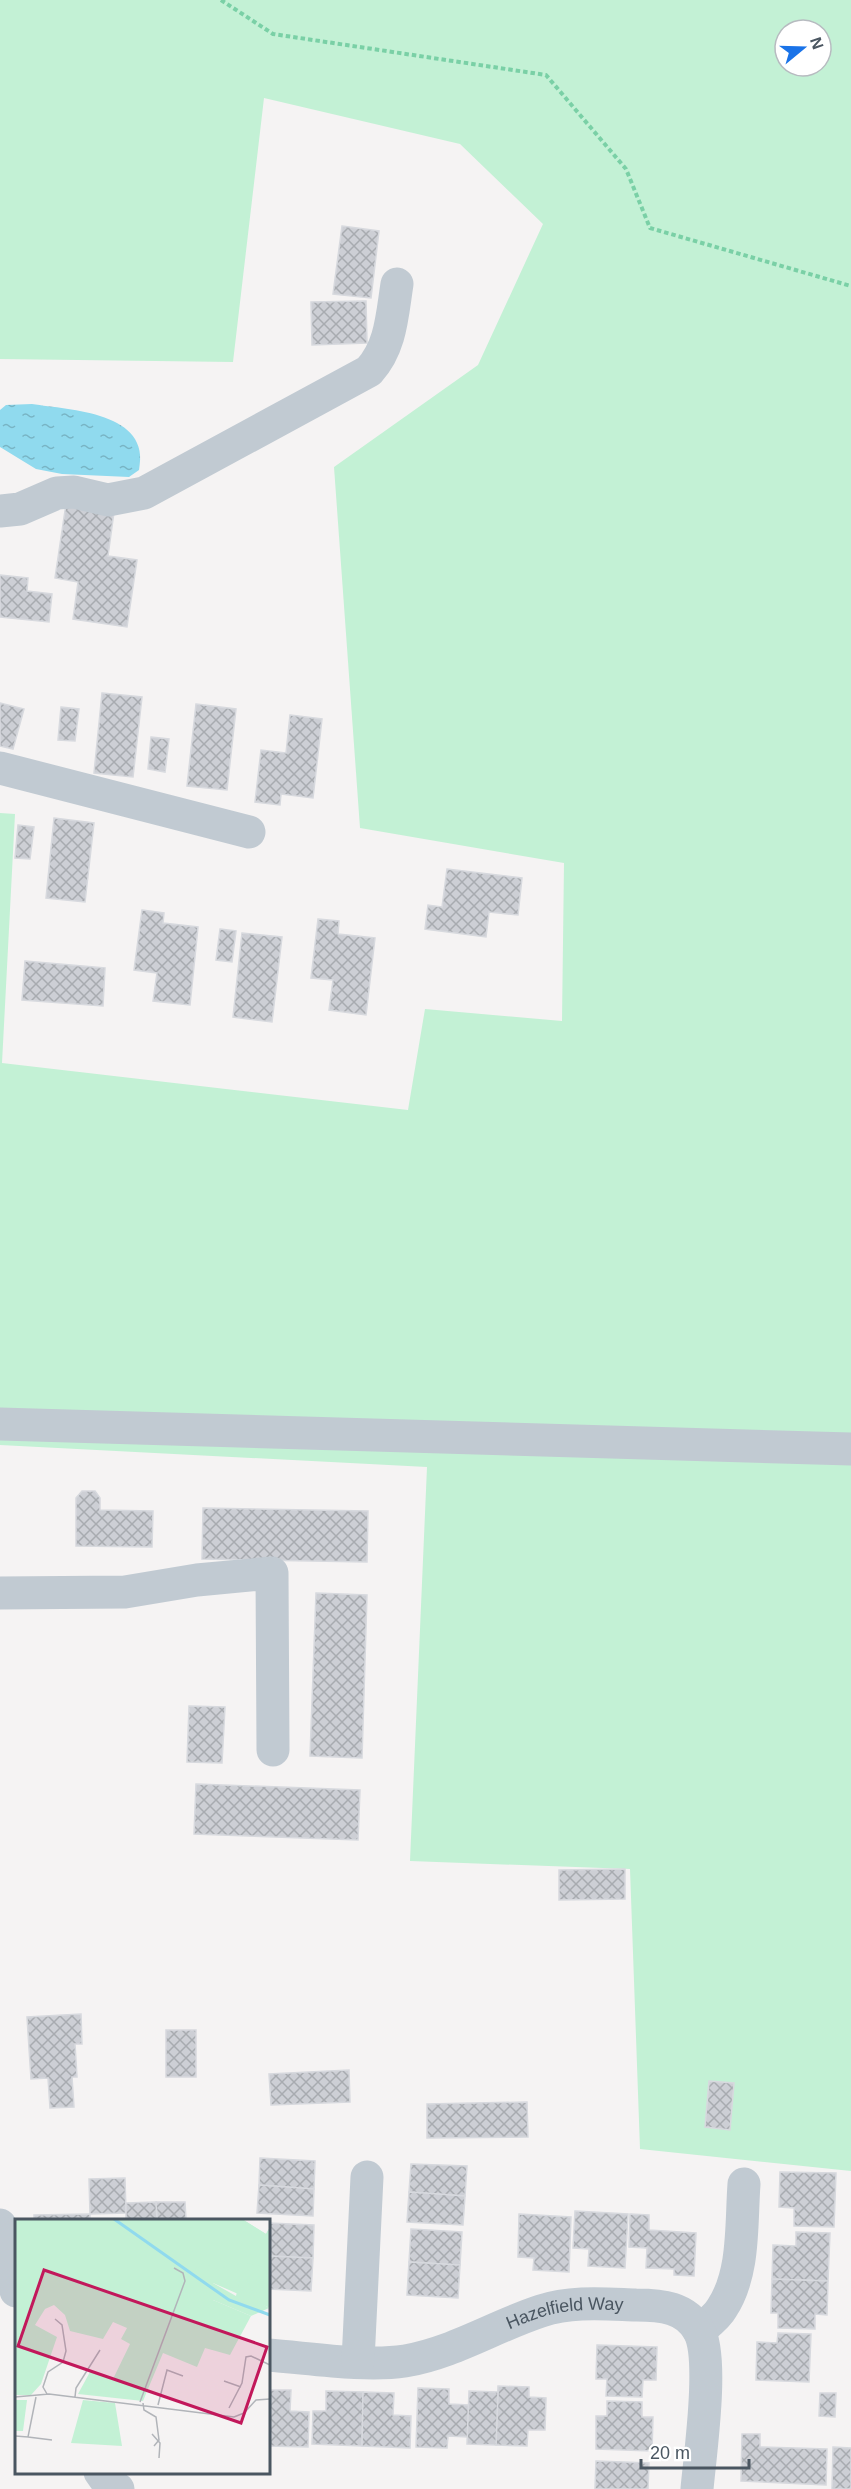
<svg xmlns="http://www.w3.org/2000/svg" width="851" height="2489" font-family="Helvetica,sans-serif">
	<defs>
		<pattern id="water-ripples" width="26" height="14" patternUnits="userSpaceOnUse" patternTransform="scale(1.5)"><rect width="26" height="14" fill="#90daee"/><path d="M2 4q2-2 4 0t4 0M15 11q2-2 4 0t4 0" fill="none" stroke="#78b4c4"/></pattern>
		<pattern id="building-cross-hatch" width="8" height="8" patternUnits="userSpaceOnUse" patternTransform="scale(1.5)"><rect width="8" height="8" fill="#cdcfd5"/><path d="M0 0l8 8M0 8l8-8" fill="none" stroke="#a8abb0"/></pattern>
	</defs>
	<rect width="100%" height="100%" fill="#f5f3f3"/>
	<path fill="#c3f1d5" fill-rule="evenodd" d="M0,0h851v2171l-211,-22 -10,-280 -220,-8 17,-394 -427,-22v-632l15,1 -13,249 406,47 17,-101 137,12 2,-158 -204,-35 -26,-361 144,-102 65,-141 -83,-80 -196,-46 -31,264 -233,-3zM785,30h36v36h-36z"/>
	<path fill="url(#water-ripples)" d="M32,404c38,6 120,8 107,66l-10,7 -67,-3 -26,-5 -36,-22v-37l6,-5z"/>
	<g fill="url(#building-cross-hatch)" stroke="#d7d9de" stroke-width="1.5">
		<polygon points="342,226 379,231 371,298 333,294"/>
		<polygon points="366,301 367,343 312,345 311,302"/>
		<polygon points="66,504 114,512 108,556 137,560 127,627 73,619 78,582 55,578"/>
		<polygon points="0,575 28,578 27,591 52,594 49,622 0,617"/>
		<polygon points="102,693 142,697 133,777 94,773"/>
		<polygon points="0,703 24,709 13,749 0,746"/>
		<polygon points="196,704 236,709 227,790 187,786"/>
		<polygon points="61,707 79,709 75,741 58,740"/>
		<polygon points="290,715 322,719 313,798 281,794 280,805 255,802 261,750 286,753"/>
		<polygon points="151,737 169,739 165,772 148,769"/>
		<polygon points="54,818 94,823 85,902 46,898"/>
		<polygon points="18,825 34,827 30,859 15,858"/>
		<polygon points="447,869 522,878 518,915 489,912 486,937 425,929 428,905 442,907"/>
		<polygon points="142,910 164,913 163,923 198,927 190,1005 153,1001 157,973 134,970"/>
		<polygon points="318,919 339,921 338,934 375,938 366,1015 329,1010 333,980 311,978"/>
		<polygon points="220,929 236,931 232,962 216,960"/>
		<polygon points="242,933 282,937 272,1022 233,1017"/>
		<polygon points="25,961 105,968 103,1006 22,1000"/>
		<polygon points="82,1491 95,1491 100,1498 100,1510 153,1511 152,1547 76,1546 76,1498"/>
		<polygon points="203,1508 368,1511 367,1562 202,1559"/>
		<polygon points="316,1593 367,1595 362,1758 310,1756"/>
		<polygon points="189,1706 225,1707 222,1763 187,1762"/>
		<polygon points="196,1784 360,1790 358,1840 194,1834"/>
		<polygon points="625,1869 625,1899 559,1900 559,1870"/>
		<polygon points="81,2014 82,2044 75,2044 77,2077 72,2077 74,2107 50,2108 48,2078 31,2079 27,2017"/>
		<rect x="166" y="2030" width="30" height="47"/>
		<polygon points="349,2070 350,2102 271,2105 269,2074"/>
		<polygon points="709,2081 734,2083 730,2130 705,2127"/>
		<polygon points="527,2102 528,2137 427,2138 427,2104"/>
		<polygon points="260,2158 315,2161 314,2189 259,2185"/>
		<polygon points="411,2164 467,2166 465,2196 409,2192"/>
		<polygon points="780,2172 836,2173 834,2227 794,2226 794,2208 779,2207"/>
		<polygon points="125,2178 126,2213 90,2214 89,2179"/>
		<polygon points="259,2185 314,2189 313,2216 257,2213"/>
		<polygon points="409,2192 465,2196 463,2225 407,2222"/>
		<polygon points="156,2202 185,2202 186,2220 203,2220 157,2220"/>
		<polygon points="156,2202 157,2220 126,2220 126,2203"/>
		<polygon points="575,2211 628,2214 625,2268 588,2266 589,2249 573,2248"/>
		<polygon points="90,2214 90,2220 34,2220 34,2215"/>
		<polygon points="519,2214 571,2217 569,2272 533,2270 534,2258 518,2257"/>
		<polygon points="630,2214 649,2215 649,2230 696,2233 694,2276 674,2275 674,2269 646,2268 647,2248 629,2247"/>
		<polygon points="268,2223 314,2225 313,2258 268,2256"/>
		<polygon points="411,2229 462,2232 460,2265 409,2262"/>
		<polygon points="796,2232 830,2233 828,2281 772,2279 773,2245 796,2246"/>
		<polygon points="268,2256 313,2258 311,2291 268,2289"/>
		<polygon points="409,2262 460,2265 458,2298 407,2295"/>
		<polygon points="772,2279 828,2281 827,2315 815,2314 815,2329 778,2328 778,2313 771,2313"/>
		<polygon points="778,2333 811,2334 809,2382 756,2380 757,2342 777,2343"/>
		<polygon points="597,2345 657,2347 656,2380 643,2380 642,2397 606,2396 607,2379 596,2379"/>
		<polygon points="498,2386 529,2387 529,2397 546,2398 545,2430 528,2430 527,2446 496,2445"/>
		<polygon points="418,2388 449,2389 449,2404 469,2405 468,2437 448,2436 447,2448 416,2447"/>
		<polygon points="268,2390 291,2390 290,2411 309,2412 308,2447 268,2446"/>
		<polygon points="326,2391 363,2392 362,2446 312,2444 313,2411 326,2411"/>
		<polygon points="469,2391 498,2392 496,2445 467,2444"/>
		<polygon points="363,2392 394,2393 393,2415 411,2416 410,2448 362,2446"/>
		<polygon points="820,2393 836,2393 835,2417 819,2416"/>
		<polygon points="607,2401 642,2402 642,2417 653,2417 652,2451 596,2449 596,2416 607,2416"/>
		<polygon points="742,2434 760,2434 760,2447 827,2449 826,2485 741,2481"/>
		<polygon points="833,2447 851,2448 851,2489 832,2489"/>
		<polygon points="596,2461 649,2463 648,2489 595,2489"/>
	</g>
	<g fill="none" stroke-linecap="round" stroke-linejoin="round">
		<polyline stroke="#7ad0a6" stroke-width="4" stroke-dasharray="4.5 3" stroke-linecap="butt" points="221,0 273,34 546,75 626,169 650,228 851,286"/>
		<g stroke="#c1cad2" stroke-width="33">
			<path d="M0,511l20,-2 37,-16 17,-1 34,8 36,-7 225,-122c22,-24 23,-55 28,-87"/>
			<polyline points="0,768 249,832"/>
			<polyline points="0,1424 851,1449"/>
			<polyline points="0,1593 125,1592 197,1580 272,1573 273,1750"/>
			<polyline points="0,2225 16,2291"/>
			<path d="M699,2331c8,-7 18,-14 23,-23 23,-35 19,-84 22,-124"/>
			<path id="s1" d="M268,2355c41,3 97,12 137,6 48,-8 90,-35 136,-50 31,-10 63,-7 95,-6 25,0 50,2 63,26 15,27 1,124 -2,158"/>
			<polyline points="358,2361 367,2177"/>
			<polyline points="100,2472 110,2486 118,2489"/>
		</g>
	</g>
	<g text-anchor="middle" stroke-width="4.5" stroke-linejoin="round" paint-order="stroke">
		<g font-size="18" fill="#4a5661" stroke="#fff">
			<text dy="6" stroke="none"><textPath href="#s1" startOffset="306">Hazelfield Way</textPath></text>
		</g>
	</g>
	<g transform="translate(15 2219)">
		<rect width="255" height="255" fill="#f5f3f3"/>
		<path d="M0,0h227l24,15 4,-7v81l-57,-25v17l38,16 -21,39 -25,-7 -8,19 -34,-14 -20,48 -65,-7 13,-24 22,9 17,-35 -9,-5 6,-11 -14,-6 -10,17 -33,-8 -5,-16 -11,-10 -9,4 -10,16 22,12 -16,47 -10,11h-16zM0,181h12l-4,31h-8zM68,181l32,3 7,43 -51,-3z" fill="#c3f1d5"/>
		<path d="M88,0h64v5l33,5 2,-10h40l24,15 4,-7v41l-25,-5 -28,6 -13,-6 -13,9zM225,60h7l9,21 13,8 -18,8 -38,-16 -9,-12 9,-5 23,13z" fill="#c3f1d5"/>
		<path fill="none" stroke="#90daee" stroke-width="3" d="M99,0l115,81 41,15"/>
		<path fill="none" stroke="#b1b4b9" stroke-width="1.5" d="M209,162l17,6M32,175l-4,-7 5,-15 15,-10 3,-11 -4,-26 -7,-6M0,178l34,-3 185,23 10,-4 12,-13 14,-1M60,178l1,-9 24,-38M125,183l45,-121 -2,-8 -9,-5M128,184l1,7 12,7 3,23 -5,6M143,186l9,-35 16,6M214,189l13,-25 4,-26 5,-1 19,9M137,215l8,9 -1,15M0,217l13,1 8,-40M13,218l24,3"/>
		<path fill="#c2185b" fill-opacity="0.15" stroke="#c2185b" stroke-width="3" d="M29,51l223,77 -26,76 -223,-77z"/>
		<rect width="255" height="255" fill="none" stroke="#4a5661" stroke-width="3"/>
	</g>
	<g transform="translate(803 48) rotate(71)"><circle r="28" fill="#ffffff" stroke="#b7bbc0" stroke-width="1.5"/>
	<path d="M0-4.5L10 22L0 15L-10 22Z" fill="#1a73e8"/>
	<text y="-9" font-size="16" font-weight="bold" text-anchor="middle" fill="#4a5661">N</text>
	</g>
	<path d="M641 2459v9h108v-9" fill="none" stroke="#4a5661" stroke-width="3"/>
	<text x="650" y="2459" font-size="18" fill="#4a5661" stroke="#ffffff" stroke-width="4.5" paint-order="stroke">20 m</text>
</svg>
